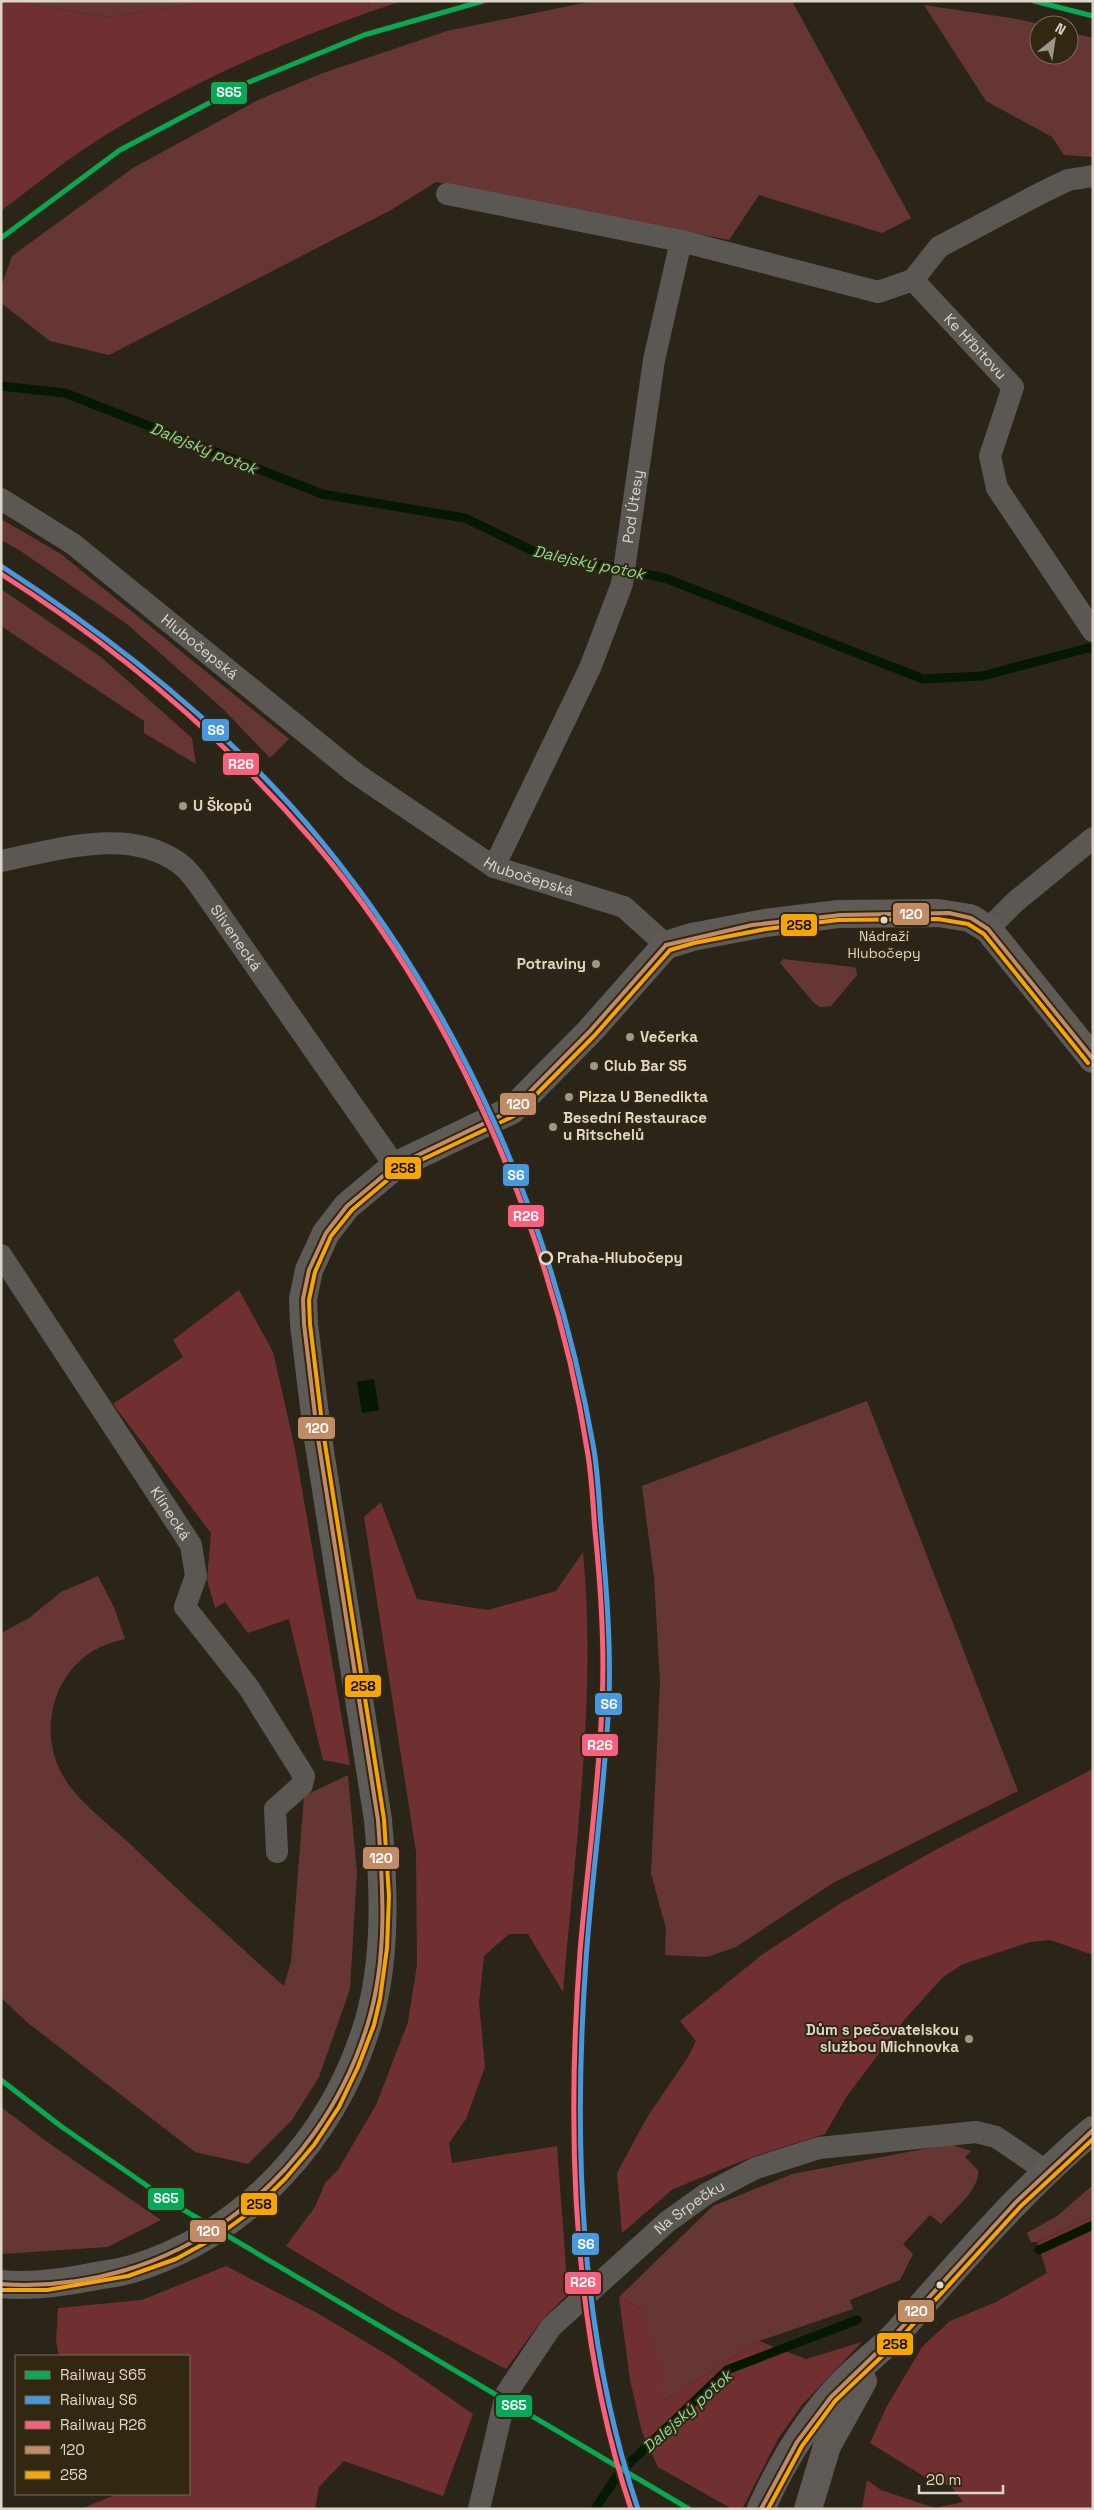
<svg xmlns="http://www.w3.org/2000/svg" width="1094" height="2510" font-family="'Space Grotesk',sans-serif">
	<rect width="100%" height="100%" fill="#2a2419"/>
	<g fill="#663635">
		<polygon points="22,1 190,1 187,5 109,17 34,5"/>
		<polygon points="368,1 402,1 369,12"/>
		<polygon points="593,1 792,1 911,218 882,233 759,195 729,240 436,182 391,210 109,355 50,341 1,303 1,287 12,256 133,168 258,100 323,73 447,31"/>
		<polygon points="924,5 1017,19 1043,25 1039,25 1039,55 1069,55 1069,32 1093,38 1093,157 1064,155 1052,137 986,101"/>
		<polygon points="1,519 61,554 289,739 270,758 222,708 127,624 19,550 1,540"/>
		<polygon points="1,589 101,657 192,738 196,764 144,733 144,721 1,626"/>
		<polygon points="783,959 853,967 856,969 857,975 831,1006 820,1007 814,1003 780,963"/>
		<polygon points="867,1401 1018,1791 833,1883 736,1947 707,1957 665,1955 666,1929 651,1873 660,1682 654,1578 642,1486"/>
		<path d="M98,1576l16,31 11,32c-13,3 -26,7 -38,16 -36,26 -47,80 -25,119 13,25 45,49 66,68 51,49 103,97 156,144l7,-25 13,-165 44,-21 9,98 -7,116 -31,88 -27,43 -44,44 -53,-12 -167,-129 -27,-25v-365l28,-15 32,-26z"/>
		<polygon points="1,2107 50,2144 161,2220 108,2247 1,2254"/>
		<path d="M950,2144l21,7 -6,6 13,13c2,20 -25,40 -37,54l-11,-9 -27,29 10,10 -13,26 -50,20 3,9 -94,32 -102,64 -15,-96 -23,-12 94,-91 79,-32z"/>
		<polygon points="1093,2185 1093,2216 1037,2242 1031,2242 1027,2233 1057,2216"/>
	</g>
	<g fill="#703031">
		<path d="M1,1h21l12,4 75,12 78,-12 3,-4h178l1,11c-90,32 -176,70 -257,119 -39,23 -75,53 -111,80z"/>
		<polygon points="239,1290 273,1352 295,1449 350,1765 323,1760 289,1619 248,1633 225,1602 215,1608 207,1580 211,1533 113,1404 183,1357 173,1340"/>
		<path d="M381,1502l36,97 71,11 68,-19 27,-39c14,147 -8,294 -20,440l-35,-58h-19l-25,22 -5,46 6,65 -19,52 -17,24 3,20 105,-17 11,148 -26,26 -36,49 -115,-60 -105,-63 29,-39 10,-24 13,-13 38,-65 32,-83 9,-57 -1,-113 -52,-335z"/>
		<polygon points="1093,1769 1093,1955 1050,1940 1030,1942 963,1964 943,1977 905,2019 847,2096 825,2134 752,2157 673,2189 622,2233 617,2173 646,2119 688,2057 696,2041 680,2021 763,1954 841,1903 939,1848"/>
		<polygon points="1093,2216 1093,2509 862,2509 867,2480 881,2490 935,2508 963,2502 951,2486 930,2480 870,2443 887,2406 922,2347 950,2321 996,2302 1047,2273 1037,2242"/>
		<polygon points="226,2266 319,2314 391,2357 473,2414 443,2496 344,2461 319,2487 315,2509 81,2509 117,2494 189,2494 189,2356 59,2356 56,2341 58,2308 142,2300"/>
		<polygon points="619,2297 642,2309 665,2378 657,2405 759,2341 806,2359 862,2342 801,2406 778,2439 742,2509 732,2509 658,2467 642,2432 630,2380"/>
	</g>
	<polygon fill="#041803" points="374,1379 379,1410 362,1413 357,1382"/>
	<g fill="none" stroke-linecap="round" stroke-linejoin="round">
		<g stroke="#041803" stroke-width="9">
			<polyline points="1,386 65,393 322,494 465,518 533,551 665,578 923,679 982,676 1088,648 1093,649"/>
			<polyline points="1039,2250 1093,2225"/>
			<polyline points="595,2509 619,2473 727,2370 857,2320"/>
		</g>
		<g stroke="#5b5854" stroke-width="22">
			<polyline points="447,194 681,241 878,292 913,280"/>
			<path id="s1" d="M913,280l100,107 -23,69 7,32 96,143"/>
			<polyline points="913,280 939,247 1041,193 1068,180 1093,176"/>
			<path id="s2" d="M1,499l72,45 282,229 139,94 130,40 42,38"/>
			<path id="s3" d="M1,861c57,-11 127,-35 178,2 11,8 18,19 25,29l191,274"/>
			<path id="s4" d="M494,867l96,-199 32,-84 32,-224 27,-119"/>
			<polyline points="988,929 1015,902 1093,838"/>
			<path id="s5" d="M1,1255l190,290 5,31 -11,31 64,81 55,88 -2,9 -27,24 2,43"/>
			<path id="s6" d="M479,2509l27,-115 45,-67 116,-105 39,-28 50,-26 63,-20 157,-16 20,5 50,34"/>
		</g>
		<g stroke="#5e5a55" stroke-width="28">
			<path d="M1,2284c31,3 60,-1 90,-7 14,-3 28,-4 41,-8 115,-35 202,-133 236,-246 19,-65 16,-136 10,-203l-61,-388 -13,-108 -1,-25 6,-29 17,-37 21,-27 48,-40 117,-56 78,-79 76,-86 26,-8 73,-14 73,-9 100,-1 32,5 18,11 105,130"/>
			<path d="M761,2509c20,-45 48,-91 82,-126 18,-19 39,-33 56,-52 62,-69 122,-141 194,-201"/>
			<polyline points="808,2509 827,2446 863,2381"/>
		</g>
		<g stroke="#322711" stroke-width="8">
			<g id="bus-1">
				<polyline points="666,945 752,925 841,915 949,913 971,918 988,929 1093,1059"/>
				<path d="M1,2284c170,12 319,-101 367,-261 20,-66 15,-136 10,-203l-61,-388 -13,-108 -1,-25 6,-29 17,-37 21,-27 48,-40 117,-56 78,-79 76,-86"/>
				<polyline points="761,2509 797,2442 831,2397 892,2338 1016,2202 1093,2130"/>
			</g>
		</g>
		<g stroke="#322711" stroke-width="8">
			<g id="bus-2">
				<polyline points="1,2290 47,2290 128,2276 176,2259 216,2237 253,2210 285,2179 314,2145 339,2107 358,2067 374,2025 380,1999 387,1948 389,1896 384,1819 323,1431 310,1324 309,1300 315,1272 331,1236 352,1210 398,1171 516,1115 595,1035 670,950 694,943 766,929 838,920 938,919 968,924 984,934 1088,1063"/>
				<polyline points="768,2509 802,2446 835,2401 897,2342 1021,2206 1093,2139"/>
			</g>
		</g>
		<use href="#bus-1" stroke="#c18c65" stroke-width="4"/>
		<use href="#bus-2" stroke="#f7a600" stroke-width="4"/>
		<g stroke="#322711" stroke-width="9">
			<g id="rail-1">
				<polyline points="1034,1 1093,16"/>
				<polyline points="1,238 120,150 247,83 364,35 483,1"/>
				<polyline points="1,2080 62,2127 172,2203 689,2509"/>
			</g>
		</g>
		<g stroke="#322711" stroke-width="9">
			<path id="rail-2" d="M1,566c119,77 231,166 321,276 142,174 234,387 272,608 4,25 5,51 7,76 5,58 10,115 8,174 -4,87 -17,173 -23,260 -13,182 -7,374 52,549"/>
		</g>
		<g stroke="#322711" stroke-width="9">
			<path id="rail-3" d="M1,574c117,74 221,162 311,266 143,166 243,400 276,615 4,25 5,51 7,76 6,58 10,115 7,173 -3,83 -15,165 -22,248 -14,184 -8,381 51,557"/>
		</g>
		<use href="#rail-1" stroke="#06aa56" stroke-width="5"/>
		<use href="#rail-2" stroke="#4699e1" stroke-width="5"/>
		<use href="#rail-3" stroke="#f8607d" stroke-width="5"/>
	</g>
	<g fill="#9e988b" stroke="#322711" stroke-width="2">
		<circle cx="183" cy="806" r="5"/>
		<circle cx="596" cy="964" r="5"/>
		<circle cx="630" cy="1037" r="5"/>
		<circle cx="594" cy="1066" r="5"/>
		<circle cx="569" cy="1097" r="5"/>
		<circle cx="553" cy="1127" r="5"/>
		<circle cx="969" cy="2039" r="5"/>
	</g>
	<g fill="#ddd6c9" stroke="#322711" stroke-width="2">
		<circle cx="884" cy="920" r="4.5"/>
		<circle cx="940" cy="2285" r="4.5"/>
	</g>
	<circle fill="#322711" stroke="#ddd6c9" stroke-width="2.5" cx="546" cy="1258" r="6"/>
	<g text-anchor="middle" stroke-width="4" stroke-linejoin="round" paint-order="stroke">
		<g font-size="14" fill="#ddd6c9" stroke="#322711">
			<text x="884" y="941">Nádraží<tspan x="884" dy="17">Hlubočepy</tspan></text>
		</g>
		<g font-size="15" fill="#ddd6c9" stroke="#322711">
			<text dy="5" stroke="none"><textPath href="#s1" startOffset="91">Ke Hřbitovu</textPath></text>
			<text dy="5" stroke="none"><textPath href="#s4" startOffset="389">Pod Útesy</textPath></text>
			<text dy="5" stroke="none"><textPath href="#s2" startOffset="248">Hlubočepská</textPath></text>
			<text dy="5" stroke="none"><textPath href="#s2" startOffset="652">Hlubočepská</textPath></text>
			<text dy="5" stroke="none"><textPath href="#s3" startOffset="278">Slivenecká</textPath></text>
			<text dy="5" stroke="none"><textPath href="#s5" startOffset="309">Klínecká</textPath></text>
			<text dy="5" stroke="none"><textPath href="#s6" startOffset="382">Na Srpečku</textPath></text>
		</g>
		<g font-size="15" font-weight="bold" fill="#ddd6c9" stroke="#322711" text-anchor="start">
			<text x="193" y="811">U Škopů</text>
			<text x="586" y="969" text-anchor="end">Potraviny</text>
			<text x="640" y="1042">Večerka</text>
			<text x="604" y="1071">Club Bar S5</text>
			<text x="579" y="1102">Pizza U Benedikta</text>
			<text x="563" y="1123">Besední Restaurace<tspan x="563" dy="17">u Ritschelů</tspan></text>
			<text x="959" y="2035" text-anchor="end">Dům s pečovatelskou<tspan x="959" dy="17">službou Michnovka</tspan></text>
		</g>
		<g font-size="15" font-weight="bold" fill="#ddd6c9" stroke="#322711" text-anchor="start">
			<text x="557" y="1263">Praha-Hlubočepy</text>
		</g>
		<g font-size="16" font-style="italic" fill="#85da91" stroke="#322711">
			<text transform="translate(204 448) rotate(22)" y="6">Dalejský potok</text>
			<text transform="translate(589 562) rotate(12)" y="6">Dalejský potok</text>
			<text transform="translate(687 2411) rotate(-42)" y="6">Dalejský potok</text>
		</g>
	</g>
	<g stroke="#322711" stroke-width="2">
		<rect x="210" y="81" width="38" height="24" rx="5" fill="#06aa56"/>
		<rect x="201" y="718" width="29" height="24" rx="5" fill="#4699e1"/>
		<rect x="222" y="752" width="38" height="24" rx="5" fill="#f8607d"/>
		<rect x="892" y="902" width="38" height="24" rx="5" fill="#c18c65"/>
		<rect x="780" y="913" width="38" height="24" rx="5" fill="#f7a600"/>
		<rect x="499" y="1092" width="38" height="24" rx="5" fill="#c18c65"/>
		<rect x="384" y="1156" width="38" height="24" rx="5" fill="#f7a600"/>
		<rect x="502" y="1163" width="28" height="24" rx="5" fill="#4699e1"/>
		<rect x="507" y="1204" width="38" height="24" rx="5" fill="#f8607d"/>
		<rect x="297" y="1416" width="39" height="24" rx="5" fill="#c18c65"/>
		<rect x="344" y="1674" width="38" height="24" rx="5" fill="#f7a600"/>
		<rect x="594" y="1692" width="29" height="24" rx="5" fill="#4699e1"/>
		<rect x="581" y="1733" width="38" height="24" rx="5" fill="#f8607d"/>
		<rect x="362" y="1846" width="38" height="24" rx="5" fill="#c18c65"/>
		<rect x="147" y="2187" width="38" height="24" rx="5" fill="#06aa56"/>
		<rect x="240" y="2192" width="38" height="24" rx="5" fill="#f7a600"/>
		<rect x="189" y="2219" width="38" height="24" rx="5" fill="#c18c65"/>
		<rect x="571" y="2232" width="29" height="24" rx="5" fill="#4699e1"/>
		<rect x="564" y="2271" width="38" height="24" rx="5" fill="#f8607d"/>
		<rect x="897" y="2299" width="38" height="24" rx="5" fill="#c18c65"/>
		<rect x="876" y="2332" width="38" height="24" rx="5" fill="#f7a600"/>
		<rect x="495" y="2394" width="38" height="24" rx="5" fill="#06aa56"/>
	</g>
	<g font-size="14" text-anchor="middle" font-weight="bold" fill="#fff">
		<text x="229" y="97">S65</text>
		<text x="216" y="735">S6</text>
		<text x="241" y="769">R26</text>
		<text x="911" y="919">120</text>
		<text x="518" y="1109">120</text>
		<text x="516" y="1180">S6</text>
		<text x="526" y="1221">R26</text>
		<text x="317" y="1433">120</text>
		<text x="609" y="1709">S6</text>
		<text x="600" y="1750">R26</text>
		<text x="381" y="1863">120</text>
		<text x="166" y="2203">S65</text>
		<text x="208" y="2236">120</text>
		<text x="586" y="2249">S6</text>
		<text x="583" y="2287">R26</text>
		<text x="916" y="2316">120</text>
		<text x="514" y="2410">S65</text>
	</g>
	<g font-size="14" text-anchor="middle" font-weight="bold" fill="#111">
		<text x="799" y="930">258</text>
		<text x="403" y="1173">258</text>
		<text x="363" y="1691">258</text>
		<text x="259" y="2209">258</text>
		<text x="895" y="2349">258</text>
	</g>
	<rect width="1094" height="2510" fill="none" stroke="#ddd6c9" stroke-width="5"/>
	<rect x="15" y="2355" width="175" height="140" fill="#322711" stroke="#766d5b"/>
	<rect x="25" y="2371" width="25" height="8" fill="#06aa56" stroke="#766d5b"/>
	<text x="60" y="2380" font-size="15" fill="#ddd6c9">Railway S65</text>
	<rect x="25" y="2396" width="25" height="8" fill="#4699e1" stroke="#766d5b"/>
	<text x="60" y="2405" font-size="15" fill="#ddd6c9">Railway S6</text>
	<rect x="25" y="2421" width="25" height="8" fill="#f8607d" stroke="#766d5b"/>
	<text x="60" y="2430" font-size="15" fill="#ddd6c9">Railway R26</text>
	<rect x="25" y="2446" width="25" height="8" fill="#c18c65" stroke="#766d5b"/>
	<text x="60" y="2455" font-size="15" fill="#ddd6c9">120</text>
	<rect x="25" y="2471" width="25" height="8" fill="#f7a600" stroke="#766d5b"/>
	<text x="60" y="2480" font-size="15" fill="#ddd6c9">258</text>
	<g transform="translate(1054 40) rotate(30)"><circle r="24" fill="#322711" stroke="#766d5b"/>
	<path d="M0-4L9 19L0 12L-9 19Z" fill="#9e988b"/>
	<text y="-8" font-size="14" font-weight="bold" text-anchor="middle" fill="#ddd6c9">N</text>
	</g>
	<path d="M919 2485v8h84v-8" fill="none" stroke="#ddd6c9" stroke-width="2.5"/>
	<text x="926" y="2485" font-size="15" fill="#ddd6c9" stroke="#322711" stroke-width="4" paint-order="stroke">20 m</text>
</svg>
